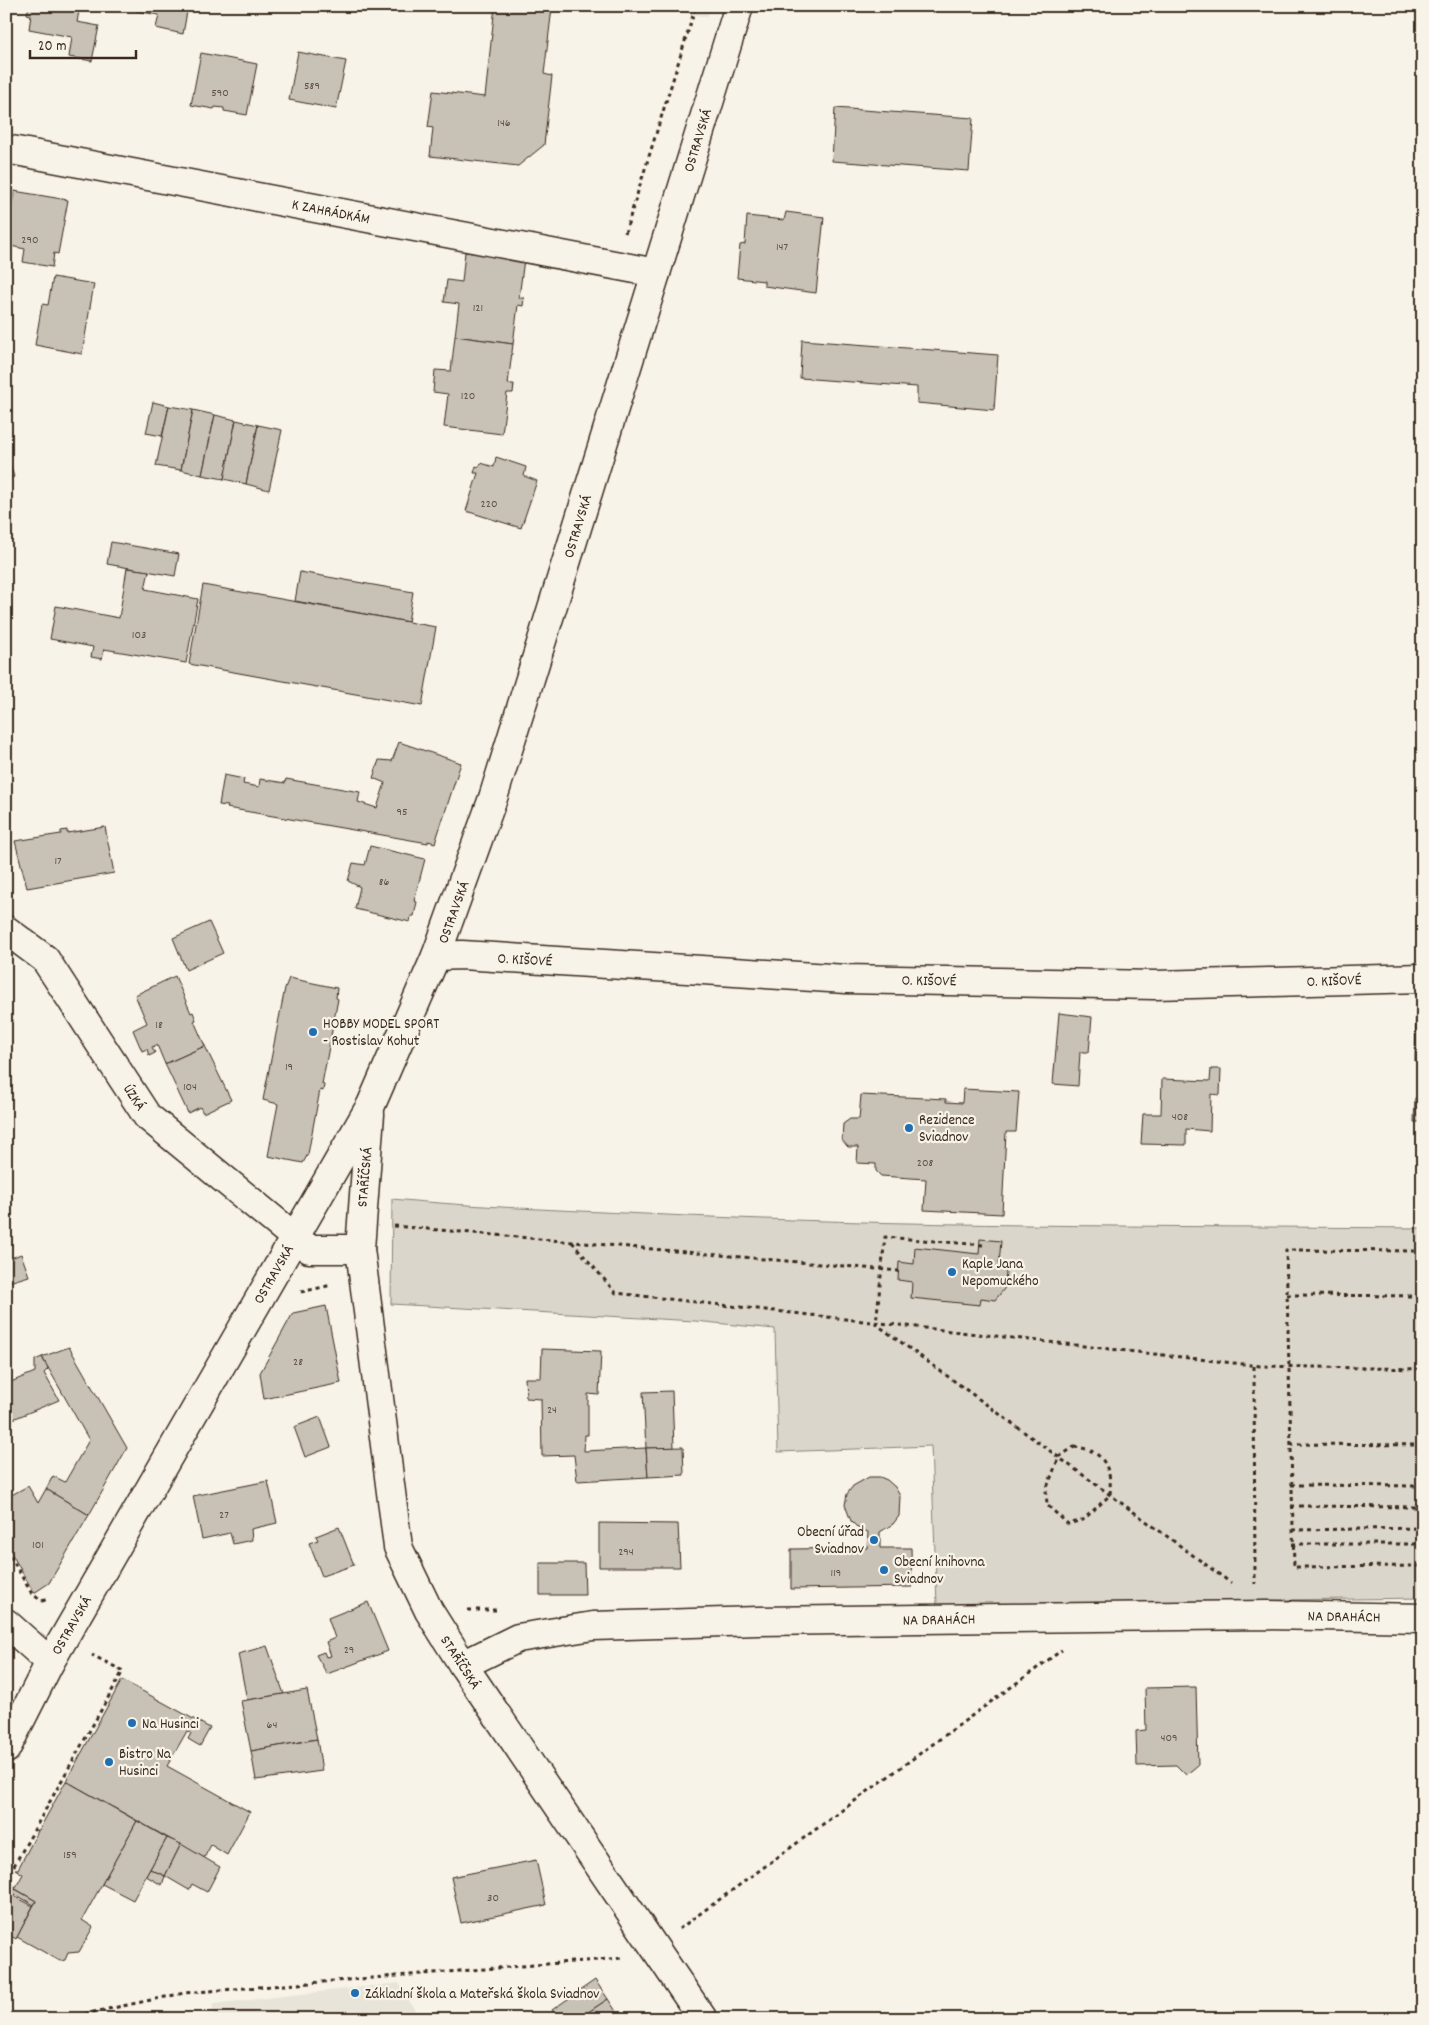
<svg xmlns="http://www.w3.org/2000/svg" width="1429" height="2025" font-family="Dekko,sans-serif">
	<rect width="100%" height="100%" fill="#f7f3e8"/>
	<filter id="ink" filterUnits="userSpaceOnUse"><feTurbulence type="fractalNoise" baseFrequency=".02" numOctaves="2"/><feDisplacementMap in="SourceGraphic" scale="10" xChannelSelector="R" yChannelSelector="G"/><feConvolveMatrix kernelMatrix="1 2 1 2 8 2 1 2 1" color-interpolation-filters="sRGB"/></filter>
	<g filter="url(#ink)">
		<g fill="#e9e4d9">
			<polygon points="652,6 711,6 707,17"/>
			<polygon points="399,1983 420,2019 215,2019 212,2004"/>
		</g>
		<path fill="#dbd6cb" stroke="#8b8074" d="M392,1199c84,8 169,11 253,15 259,13 519,12 778,14v370l-486,7 -6,-159 -153,6 -3,-123 -80,-8 -304,-17z"/>
		<g fill="#c8c1b6" stroke="#3b2a1e">
			<polygon points="29,6 80,6 77,22 99,26 92,61 69,57 72,37 29,29 31,15 27,14"/>
			<polygon points="137,6 188,6 183,34 156,28 159,15 136,11"/>
			<polygon points="495,6 552,8 544,74 552,76 544,145 518,166 430,156 433,128 428,127 433,91 485,97"/>
			<polygon points="298,52 346,61 336,109 289,100"/>
			<polygon points="201,53 257,64 247,115 224,111 224,108 215,107 214,109 191,105"/>
			<polygon points="835,108 973,118 969,171 832,161"/>
			<polygon points="14,191 68,200 58,254 54,253 52,267 23,262 25,249 6,245"/>
			<polygon points="786,212 824,217 816,293 764,286 764,281 737,278 740,245 745,244 747,216 784,220"/>
			<polygon points="465,252 524,259 519,298 524,298 523,306 518,305 513,344 455,336 459,304 444,302 447,280 462,282"/>
			<polygon points="53,277 94,284 82,354 35,345 42,304 48,305"/>
			<polygon points="455,336 513,344 508,384 514,384 513,393 507,393 502,434 444,427 448,394 433,392 435,370 451,371"/>
			<polygon points="802,340 998,355 994,410 917,403 917,387 800,378"/>
			<polygon points="153,402 169,406 162,436 146,433"/>
			<polygon points="169,406 193,410 181,470 156,466"/>
			<polygon points="193,410 215,415 202,475 181,470"/>
			<polygon points="215,415 236,420 224,479 202,475"/>
			<polygon points="236,420 258,425 246,484 224,479"/>
			<polygon points="258,425 282,430 269,490 246,484"/>
			<polygon points="7,454 14,477 6,480 6,454"/>
			<polygon points="496,457 526,467 524,476 537,481 521,528 466,511 478,473 474,473 476,466 479,467 481,463 494,467"/>
			<polygon points="111,542 179,554 175,576 107,564"/>
			<polygon points="127,568 149,571 145,589 198,599 186,663 104,649 102,659 91,657 93,647 50,639 56,606 119,618"/>
			<polygon points="300,572 413,592 408,622 295,601"/>
			<polygon points="203,585 436,627 422,706 189,664"/>
			<polygon points="399,742 461,763 435,843 428,841 428,843 227,808 228,806 219,805 224,775 244,779 243,784 259,787 260,779 285,783 286,779 360,792 358,802 377,808 385,783 373,778 379,760 392,761"/>
			<polygon points="105,827 114,873 27,888 15,841 61,834 61,831 67,830 67,833"/>
			<polygon points="370,846 425,859 414,901 417,902 414,916 411,916 410,922 355,909 360,887 348,881 353,863 365,865"/>
			<polygon points="209,922 223,953 186,970 173,938"/>
			<polygon points="175,976 191,1013 193,1012 196,1020 194,1021 205,1046 165,1064 157,1045 152,1047 155,1053 149,1056 147,1049 142,1051 133,1030 147,1023 135,995"/>
			<polygon points="289,978 337,988 336,998 338,999 322,1084 324,1085 323,1091 320,1090 308,1154 303,1163 268,1156 278,1104 263,1100 285,988"/>
			<polygon points="1416,1011 1423,1012 1423,1061 1415,1061"/>
			<polygon points="1059,1013 1092,1017 1089,1052 1080,1052 1078,1086 1053,1084"/>
			<polygon points="205,1046 231,1100 203,1113 200,1107 188,1113 165,1064"/>
			<polygon points="1211,1069 1221,1069 1220,1095 1211,1094 1210,1131 1186,1129 1186,1145 1141,1144 1143,1114 1161,1114 1162,1079 1210,1081"/>
			<polygon points="963,1089 1019,1092 1016,1132 1006,1132 1002,1214 924,1210 926,1179 881,1176 876,1171 876,1164 857,1163 858,1147 848,1147 842,1140 843,1124 850,1119 859,1119 861,1095 946,1099 946,1102 962,1103"/>
			<polygon points="1415,1098 1423,1098 1423,1122 1414,1122"/>
			<polygon points="980,1239 1001,1241 999,1264 1006,1273 1004,1289 995,1300 981,1298 980,1305 911,1298 912,1282 898,1280 899,1262 914,1264 915,1247 979,1254"/>
			<polygon points="21,1254 29,1276 6,1283 6,1260"/>
			<polygon points="326,1306 341,1383 264,1399 260,1373 293,1313"/>
			<polygon points="69,1347 127,1448 89,1515 46,1489 53,1476 65,1482 89,1440 42,1357"/>
			<polygon points="542,1349 601,1351 599,1395 588,1394 588,1435 585,1435 584,1451 646,1448 648,1477 577,1481 574,1455 542,1456 541,1399 526,1398 525,1378 541,1378"/>
			<polygon points="42,1357 48,1369 44,1373 59,1400 6,1422 6,1384 35,1372 35,1360"/>
			<polygon points="672,1391 674,1448 646,1448 643,1392"/>
			<polygon points="320,1417 331,1447 305,1457 294,1427"/>
			<polygon points="683,1447 684,1475 648,1477 646,1448"/>
			<polygon points="869,1477 880,1477 887,1480 895,1487 900,1496 899,1516 893,1524 880,1532 880,1548 911,1548 912,1587 791,1589 791,1549 867,1548 868,1532 859,1529 851,1521 845,1505 847,1494 853,1486"/>
			<polygon points="268,1481 277,1523 251,1529 252,1540 233,1544 230,1533 202,1539 193,1496"/>
			<polygon points="28,1486 38,1503 46,1489 89,1515 49,1583 34,1593 6,1544 6,1498"/>
			<polygon points="599,1523 678,1524 680,1567 599,1567"/>
			<polygon points="339,1527 354,1565 322,1576 309,1543 318,1540 316,1536"/>
			<polygon points="540,1563 584,1563 585,1595 540,1595"/>
			<polygon points="368,1602 388,1651 327,1674 316,1655 324,1652 326,1657 331,1656 326,1642 335,1638 328,1618"/>
			<polygon points="267,1646 284,1694 247,1700 238,1654"/>
			<polygon points="122,1680 210,1728 200,1746 188,1739 191,1733 187,1731 167,1766 250,1812 227,1855 211,1845 204,1858 66,1781"/>
			<polygon points="1196,1687 1198,1765 1186,1775 1176,1765 1137,1766 1136,1731 1146,1730 1145,1688"/>
			<polygon points="307,1690 317,1739 251,1751 241,1701"/>
			<polygon points="317,1739 322,1771 256,1780 251,1751"/>
			<polygon points="66,1781 137,1821 82,1920 93,1927 79,1952 68,1953 65,1960 60,1961 17,1937 36,1901 7,1884 8,1882 16,1887 23,1874 15,1869 18,1869 38,1831 36,1830 39,1830"/>
			<polygon points="137,1821 167,1838 133,1900 102,1884"/>
			<polygon points="167,1838 181,1844 165,1876 150,1869"/>
			<polygon points="181,1844 220,1867 207,1892 192,1884 189,1890 165,1876"/>
			<polygon points="536,1860 546,1905 461,1923 451,1877"/>
			<polygon points="150,1869 165,1876 162,1885 146,1876"/>
			<polygon points="8,1886 12,1888 10,1894 33,1906 16,1939 6,1933"/>
			<polygon points="15,1889 36,1901 34,1905 13,1893"/>
			<polygon points="595,1980 608,1999 578,2019 558,2019 552,2010"/>
			<polygon points="608,1999 621,2019 578,2019"/>
		</g>
		<g fill="none" stroke-linecap="round" stroke-linejoin="round">
			<g stroke="#3b2a1e" stroke-width="31">
				<g id="minor">
					<polyline points="6,149 656,273"/>
					<polyline points="6,930 45,959 147,1116 309,1249 360,1249"/>
					<polyline points="436,956 462,955 846,979 1155,985 1423,978"/>
					<polyline points="370,1114 360,1249 398,1547 429,1611 463,1665 703,2019"/>
					<polyline points="6,1623 50,1662"/>
					<polyline points="463,1665 518,1638 593,1626 758,1621 1267,1615 1423,1618"/>
					<polyline points="6,1749 50,1662 371,1105 436,956 493,798 739,6"/>
				</g>
			</g>
			<g stroke="#3b2a1e" stroke-width="3" stroke-dasharray="4 4" stroke-linecap="butt">
				<polyline points="625,233 696,6"/>
				<polyline points="394,1226 899,1271"/>
				<polyline points="572,1242 616,1293 1260,1366 1423,1369"/>
				<polyline points="983,1245 885,1237 876,1324 1231,1583"/>
				<polyline points="1423,1251 1286,1250 1294,1567 1423,1566"/>
				<polyline points="301,1292 332,1285"/>
				<polyline points="1287,1295 1423,1296"/>
				<polyline points="1254,1366 1255,1584"/>
				<polyline points="1290,1444 1423,1445"/>
				<path d="M1074,1447c30,2 38,22 36,48l-27,25 -15,4 -21,-19 -1,-15 13,-33z"/>
				<polyline points="1291,1485 1423,1486"/>
				<polyline points="1291,1506 1423,1507"/>
				<polyline points="1292,1530 1423,1528"/>
				<polyline points="1292,1544 1423,1544"/>
				<polyline points="6,1549 32,1594 42,1601 48,1599"/>
				<polyline points="468,1610 499,1610"/>
				<polyline points="6,1880 123,1671 92,1655"/>
				<polyline points="679,1929 1062,1650"/>
				<polyline points="61,2019 184,1993 622,1958"/>
			</g>
			<use href="#minor" stroke="#f7f3e8" stroke-width="28"/>
		</g>
	</g>
	<g fill="#1f6fb2" stroke="#f7f3e8" stroke-width="2">
		<circle cx="313" cy="1032" r="5"/>
		<circle cx="909" cy="1128" r="5"/>
		<circle cx="952" cy="1272" r="5"/>
		<circle cx="874" cy="1540" r="5"/>
		<circle cx="884" cy="1570" r="5"/>
		<circle cx="132" cy="1723" r="5"/>
		<circle cx="109" cy="1762" r="5"/>
		<circle cx="355" cy="1993" r="5"/>
	</g>
	<g text-anchor="middle" stroke-width="4.5" stroke-linejoin="round" paint-order="stroke">
		<g font-size="12" fill="#5e5044">
			<text x="312" y="89">589</text>
			<text x="220" y="96">590</text>
			<text x="504" y="126">146</text>
			<text x="30" y="243">290</text>
			<text x="782" y="250">147</text>
			<text x="478" y="311">121</text>
			<text x="468" y="399">120</text>
			<text x="489" y="507">220</text>
			<text x="139" y="638">103</text>
			<text x="402" y="815">95</text>
			<text x="58" y="864">17</text>
			<text x="384" y="885">86</text>
			<text x="159" y="1028">18</text>
			<text x="289" y="1070">19</text>
			<text x="190" y="1090">104</text>
			<text x="1180" y="1120">408</text>
			<text x="925" y="1166">208</text>
			<text x="298" y="1365">28</text>
			<text x="552" y="1413">24</text>
			<text x="224" y="1518">27</text>
			<text x="38" y="1548">101</text>
			<text x="626" y="1555">294</text>
			<text x="836" y="1576">119</text>
			<text x="349" y="1653">29</text>
			<text x="272" y="1728">64</text>
			<text x="1169" y="1741">409</text>
			<text x="70" y="1858">159</text>
			<text x="493" y="1901">30</text>
		</g>
		<g font-size="15" fill="#3b2a1e" stroke="#f7f3e8">
			<text transform="translate(697 140) rotate(-73)" y="5">OSTRAVSKÁ</text>
			<text transform="translate(331 211) rotate(11)" y="5">K ZAHRÁDKÁM</text>
			<text transform="translate(577 526) rotate(-73)" y="5">OSTRAVSKÁ</text>
			<text transform="translate(453 912) rotate(-70)" y="5">OSTRAVSKÁ</text>
			<text transform="translate(525 959) rotate(3)" y="5">O. KIŠOVÉ</text>
			<text transform="translate(929 980) rotate(1)" y="5">O. KIŠOVÉ</text>
			<text transform="translate(1334 980) rotate(-2)" y="5">O. KIŠOVÉ</text>
			<text transform="translate(135 1097) rotate(57)" y="5">ÚZKÁ</text>
			<text transform="translate(364 1177) rotate(-85)" y="5">STAŘÍČSKÁ</text>
			<text transform="translate(273 1274) rotate(-60)" y="5">OSTRAVSKÁ</text>
			<text transform="translate(1344 1616) rotate(1)" y="5">NA DRAHÁCH</text>
			<text transform="translate(939 1619) rotate(-1)" y="5">NA DRAHÁCH</text>
			<text transform="translate(71 1625) rotate(-60)" y="5">OSTRAVSKÁ</text>
			<text transform="translate(461 1662) rotate(57)" y="5">STAŘÍČSKÁ</text>
		</g>
		<g font-size="15" fill="#3b2a1e" stroke="#f7f3e8" text-anchor="start">
			<text x="323" y="1028">HOBBY MODEL SPORT<tspan x="323" dy="17">- Rostislav Kohut</tspan></text>
			<text x="919" y="1124">Rezidence<tspan x="919" dy="17">Sviadnov</tspan></text>
			<text x="962" y="1268">Kaple Jana<tspan x="962" dy="17">Nepomuckého</tspan></text>
			<text x="864" y="1536" text-anchor="end">Obecní úřad<tspan x="864" dy="17">Sviadnov</tspan></text>
			<text x="894" y="1566">Obecní knihovna<tspan x="894" dy="17">Sviadnov</tspan></text>
			<text x="142" y="1728">Na Husinci</text>
			<text x="119" y="1758">Bistro Na<tspan x="119" dy="17">Husinci</tspan></text>
			<text x="365" y="1998">Základní škola a Mateřská škola Sviadnov</text>
		</g>
	</g>
	<rect width="1429" height="2025" fill="none" stroke="#f7f3e8" stroke-width="25"/>
	<rect x="12" y="12" width="1404" height="2000" fill="none" stroke="#3b2a1e" stroke-width="2" filter="url(#ink)"/>
	<path d="M30 50v8h106v-8" fill="none" stroke="#3b2a1e" stroke-width="2.5"/>
	<text x="38" y="50" font-size="15" fill="#3b2a1e" stroke="#f7f3e8" stroke-width="4" paint-order="stroke">20 m</text>
</svg>
